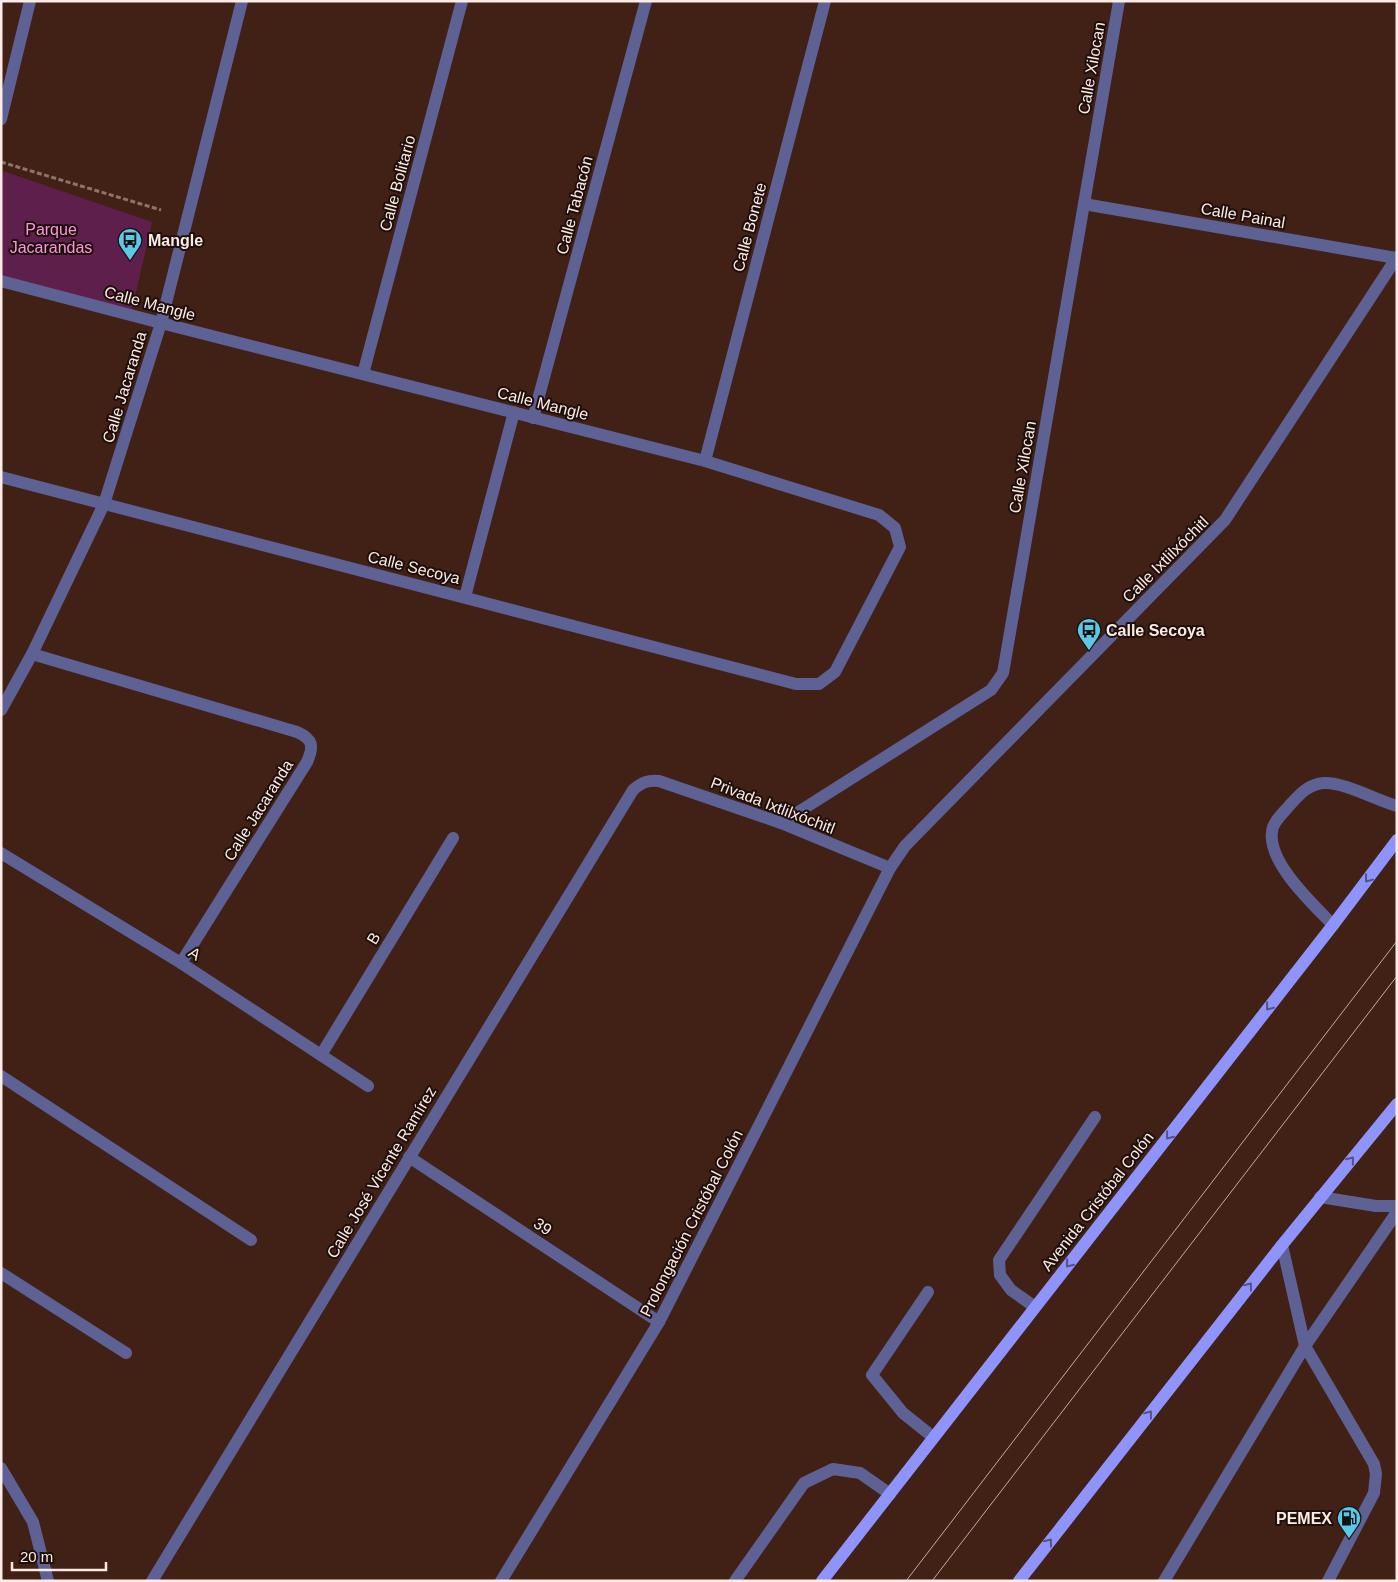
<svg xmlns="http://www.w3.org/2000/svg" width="1398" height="1582" font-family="Arial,sans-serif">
	<rect width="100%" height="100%" fill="#412116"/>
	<polygon fill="#5e1f4d" points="3,171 152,222 132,310 1,275 1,175"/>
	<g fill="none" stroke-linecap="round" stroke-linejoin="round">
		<polyline stroke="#8e736a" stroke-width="3" stroke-dasharray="5 2.5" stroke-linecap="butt" points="1,162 161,210"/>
		<g stroke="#5d6193" stroke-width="12">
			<polyline points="1,119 30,1"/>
			<polyline points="1084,204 1396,258"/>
			<polyline points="1,281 161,323 705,461 879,515 895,528 900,547 835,672 819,684 796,684 1,477"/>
			<polyline points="363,374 462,1"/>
			<polyline points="533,418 646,1"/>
			<polyline points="705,461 825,1"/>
			<polyline points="465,597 514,412"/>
			<path d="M32,654l265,78c16,7 17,14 10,30l-126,201"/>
			<polyline points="1,710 32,654 104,504 161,323 242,1"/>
			<polyline points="781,823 991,690 1003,673 1119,1"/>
			<polyline points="1,853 181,963 368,1086"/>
			<path d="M1333,925c-20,-21 -70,-66 -60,-98 3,-8 11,-15 16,-21 10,-11 19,-22 35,-23 20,-1 52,17 73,23"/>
			<polyline points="321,1055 453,838"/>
			<polyline points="1,1076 251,1240"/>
			<polyline points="409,1157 659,1322"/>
			<polyline points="1320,1197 1376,1206 1397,1206"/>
			<polyline points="1282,1245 1305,1346 1374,1464 1376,1474 1374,1493 1328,1581"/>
			<polyline points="1,1273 126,1353"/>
			<polyline points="928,1292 872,1375 903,1413 933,1437"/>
			<polyline points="1035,1307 1011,1290 1000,1275 999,1260 1095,1117"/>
			<polyline points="1,1468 33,1522 48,1581"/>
			<path d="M152,1581l481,-791c9,-8 15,-10 26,-9l122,42 109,45"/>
			<polyline points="501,1581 659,1322 890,868 905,846 1225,520 1397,257"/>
			<polyline points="735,1581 804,1483 833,1469 860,1473 890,1494"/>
			<polyline points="1164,1581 1305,1346 1397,1212"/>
		</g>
		<g stroke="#8f94fc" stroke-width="12">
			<polyline points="822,1581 1333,925 1397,840"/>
			<polyline points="1019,1581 1282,1245 1397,1104"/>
		</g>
		<g stroke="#c1aaa3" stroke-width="1">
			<polyline points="906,1581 1397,941"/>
			<polyline points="932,1581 1397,976"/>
		</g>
	</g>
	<defs><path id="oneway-chevron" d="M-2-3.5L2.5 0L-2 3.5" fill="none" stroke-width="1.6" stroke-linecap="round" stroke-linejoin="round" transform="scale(1.25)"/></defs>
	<g stroke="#565284">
		<use href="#oneway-chevron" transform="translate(1368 879) rotate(127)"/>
		<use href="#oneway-chevron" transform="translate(1269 1007) rotate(128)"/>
		<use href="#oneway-chevron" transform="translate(1169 1136) rotate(128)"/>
		<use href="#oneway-chevron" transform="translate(1351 1160) rotate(-51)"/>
		<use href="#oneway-chevron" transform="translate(1069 1264) rotate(128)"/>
		<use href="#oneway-chevron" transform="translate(1249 1286) rotate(-52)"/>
		<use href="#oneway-chevron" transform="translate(1149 1414) rotate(-52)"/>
		<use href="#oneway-chevron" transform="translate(1049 1542) rotate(-52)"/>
	</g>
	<defs>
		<g id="bus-pin" transform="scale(1.25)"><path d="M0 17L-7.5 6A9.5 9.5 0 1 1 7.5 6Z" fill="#5bc8e7" stroke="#1e0f0b"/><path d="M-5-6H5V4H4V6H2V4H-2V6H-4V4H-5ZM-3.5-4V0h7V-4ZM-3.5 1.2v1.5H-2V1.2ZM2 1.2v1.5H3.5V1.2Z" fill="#111"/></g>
		<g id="fuel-pin" transform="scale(1.25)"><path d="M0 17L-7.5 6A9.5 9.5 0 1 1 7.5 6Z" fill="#5bc8e7" stroke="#1e0f0b"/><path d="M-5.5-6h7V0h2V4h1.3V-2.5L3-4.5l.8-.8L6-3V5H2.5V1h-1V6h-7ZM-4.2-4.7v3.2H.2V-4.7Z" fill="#111"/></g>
	</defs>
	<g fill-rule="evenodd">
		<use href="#bus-pin" x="130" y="240"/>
		<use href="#bus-pin" x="1089" y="630"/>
		<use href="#fuel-pin" x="1349" y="1518"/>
	</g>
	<g text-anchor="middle" stroke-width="4" stroke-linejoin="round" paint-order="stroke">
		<g font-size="16" fill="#fdebe5" stroke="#1e0f0b">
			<text transform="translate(1091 68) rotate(-80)" y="6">Calle Xilocan</text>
			<text transform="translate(397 183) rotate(-75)" y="6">Calle Bolitario</text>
			<text transform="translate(574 205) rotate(-75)" y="6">Calle Tabacón</text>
			<text transform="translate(1243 215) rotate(10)" y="6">Calle Painal</text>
			<text transform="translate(749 227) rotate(-75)" y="6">Calle Bonete</text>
			<text transform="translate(150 303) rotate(15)" y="6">Calle Mangle</text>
			<text transform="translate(124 387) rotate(-73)" y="6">Calle Jacaranda</text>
			<text transform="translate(543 403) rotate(14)" y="6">Calle Mangle</text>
			<text transform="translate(1022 467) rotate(-80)" y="6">Calle Xilocan</text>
			<text transform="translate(1165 559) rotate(-45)" y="6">Calle Ixtlilxóchitl</text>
			<text transform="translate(414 567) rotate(14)" y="6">Calle Secoya</text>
			<text transform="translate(773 805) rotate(21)" y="6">Privada Ixtlilxóchitl</text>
			<text transform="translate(258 810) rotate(-58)" y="6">Calle Jacaranda</text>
			<text transform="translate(373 938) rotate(-59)" y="6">B</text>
			<text transform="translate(195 953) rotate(33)" y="6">A</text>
			<text transform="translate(381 1172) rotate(-59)" y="6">Calle José Vicente Ramírez</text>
			<text transform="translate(1097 1201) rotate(-52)" y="6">Avenida Cristóbal Colón</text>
			<text transform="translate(691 1223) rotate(-63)" y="6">Prolongación Cristóbal Colón</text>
			<text transform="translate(543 1226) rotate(34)" y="6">39</text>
		</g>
		<g font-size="16" fill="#fc97dc" stroke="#1e0f0b">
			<text x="51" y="235">Parque<tspan x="51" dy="18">Jacarandas</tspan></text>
		</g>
		<g font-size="16" font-weight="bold" fill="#fdebe5" stroke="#1e0f0b" text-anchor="start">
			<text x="148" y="246">Mangle</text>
			<text x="1106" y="636">Calle Secoya</text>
			<text x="1332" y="1524" text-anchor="end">PEMEX</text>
		</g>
	</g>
	<rect width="1398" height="1582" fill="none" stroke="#fdebe5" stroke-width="5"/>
	<path d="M12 1562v8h94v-8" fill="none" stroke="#fdebe5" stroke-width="2.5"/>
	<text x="20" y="1562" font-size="15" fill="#fdebe5" stroke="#1e0f0b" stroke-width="4" paint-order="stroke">20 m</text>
</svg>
